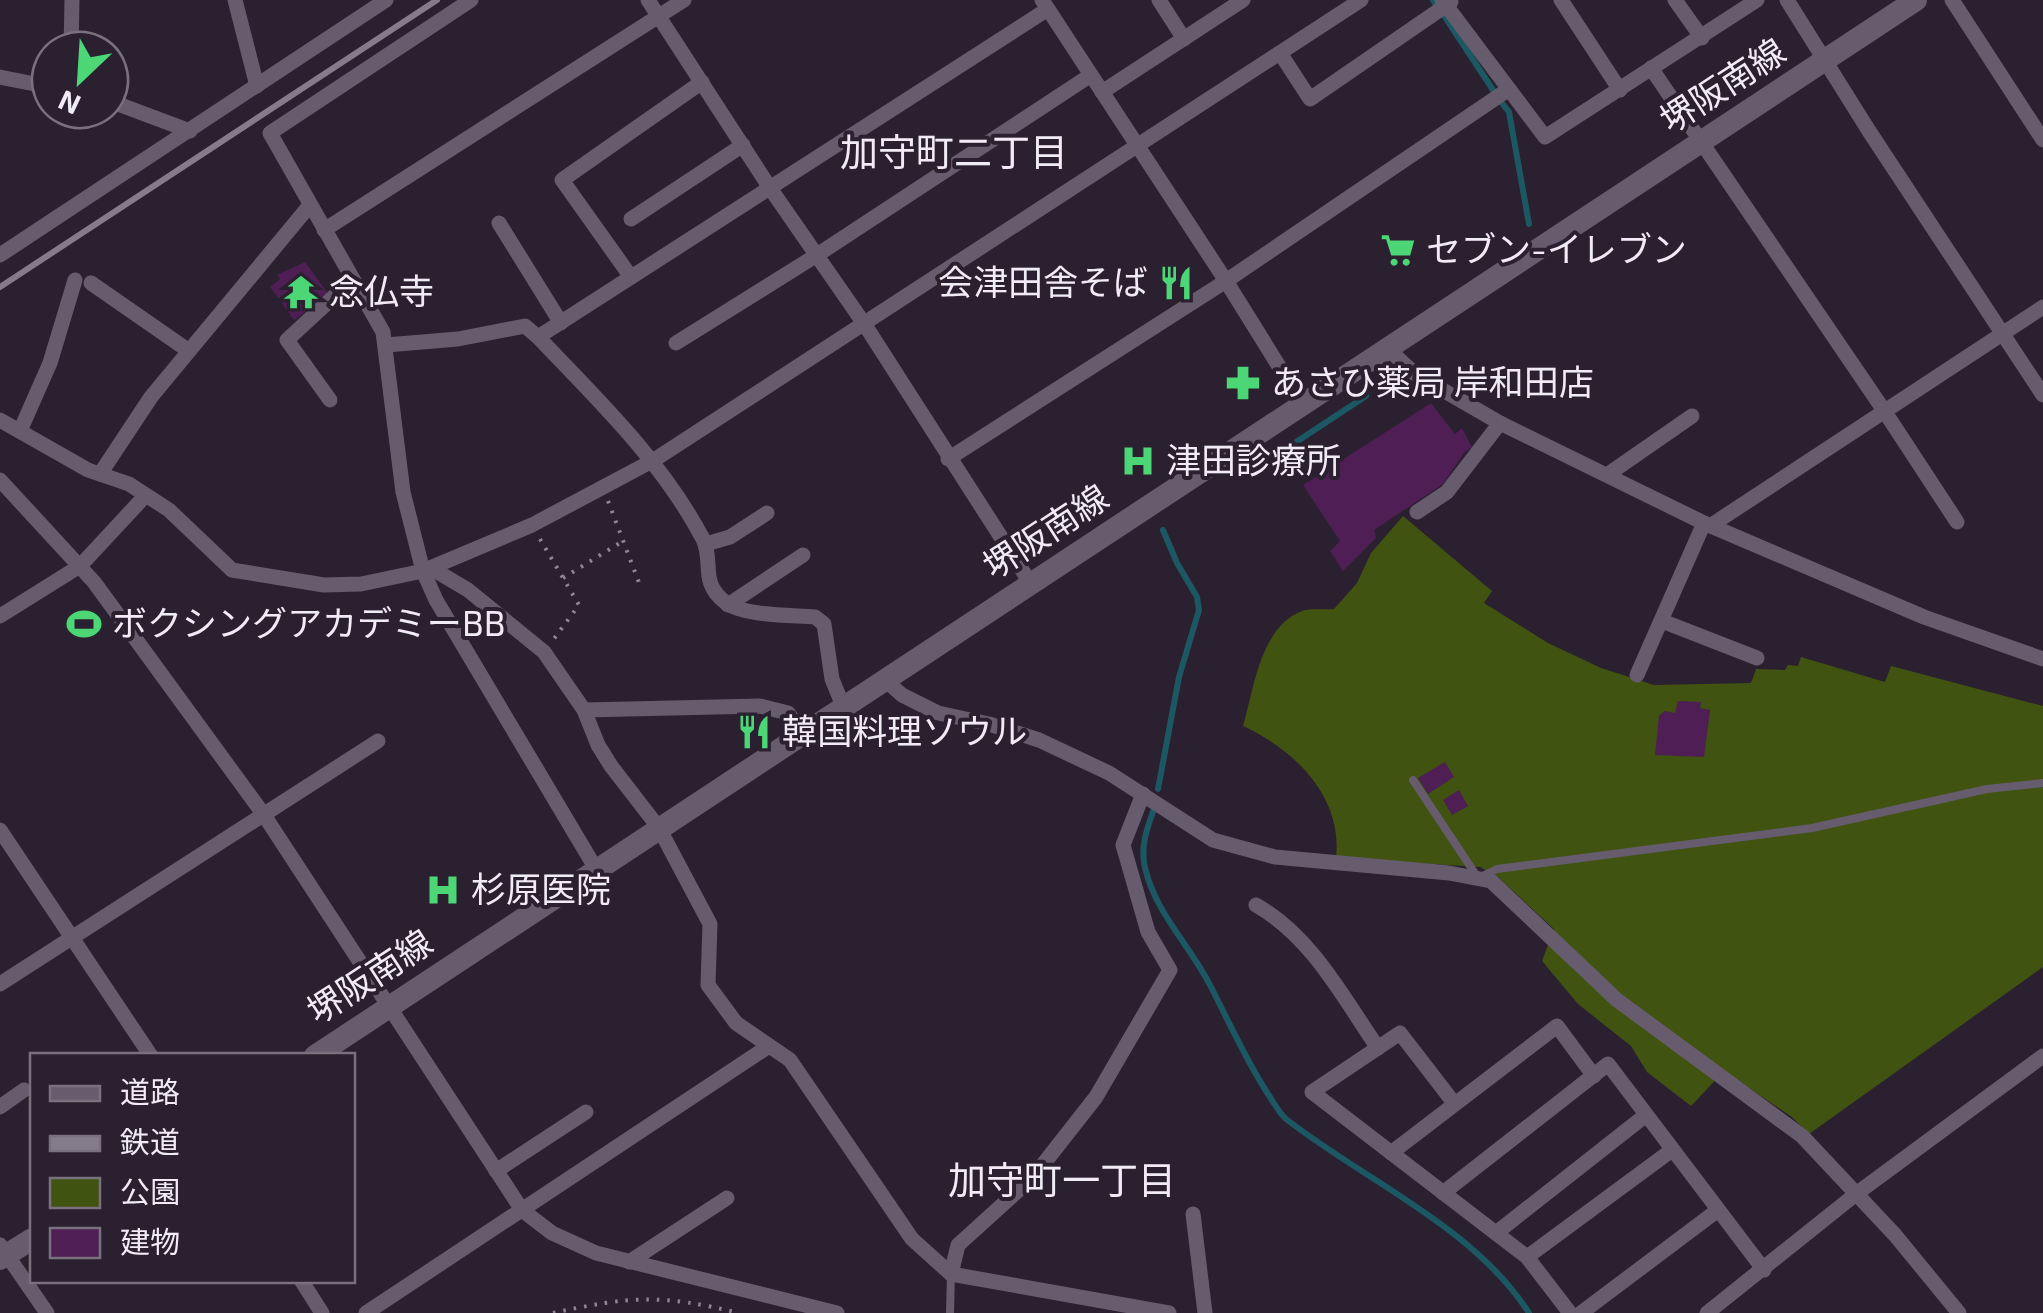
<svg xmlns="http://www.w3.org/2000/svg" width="2043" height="1313" font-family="'Exo 2','Noto Sans JP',sans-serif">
	<rect width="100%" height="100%" fill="#2a2030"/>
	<path fill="#405311" d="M1403,516l89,75 -8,12 64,40 53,25 53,17 97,-2 5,-14 29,1 3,-5 10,1 3,-9 84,25 6,-16 152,40v261l-234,167 -17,-17 -68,-46 -33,35 -44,-34 -16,-26 -53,-42 -36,-43 12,-32 -55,-51 -19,-11 -144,-9c7,-61 -41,-108 -93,-132 11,-37 17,-99 59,-115 9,-3 23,-1 32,-2l23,-26 14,-30z"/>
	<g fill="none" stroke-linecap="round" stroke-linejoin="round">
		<g stroke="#1b5863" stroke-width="6">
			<polyline points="1433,0 1435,3"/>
			<polyline points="1445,17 1495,93"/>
			<polyline points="1502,103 1509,112 1529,224"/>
			<polyline points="1382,386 1401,373"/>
			<polyline points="1275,456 1366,396"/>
			<polyline points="1158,789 1179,677 1199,610 1197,597 1177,563 1163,530"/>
			<path d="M1154,809c-7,19 -14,38 -9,59 11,46 45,77 66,119 19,37 35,73 57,107 6,9 11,19 18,25 78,61 188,108 243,194"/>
		</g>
	</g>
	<g fill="#4e1e54">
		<polygon points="305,262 329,295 294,320 270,287 280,279 277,275"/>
		<polygon points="1431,403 1455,434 1462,428 1472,447 1464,453 1443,484 1374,530 1376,538 1343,571 1330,551 1340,541 1303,485"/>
		<polygon points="1678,701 1701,702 1700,708 1710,710 1704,757 1655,755 1659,716 1664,711 1675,713"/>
		<polygon points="1445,762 1454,777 1428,794 1418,778"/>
		<polygon points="1459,790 1468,806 1452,815 1443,800"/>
	</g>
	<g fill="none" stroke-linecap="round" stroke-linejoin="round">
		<g stroke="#8e8694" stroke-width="4" stroke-dasharray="2.5 8" stroke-linecap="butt">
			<polyline points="608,501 641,588"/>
			<polyline points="540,539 579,605 553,640"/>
			<polyline points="563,578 623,541"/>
			<path d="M553,1313c78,-17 108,-19 186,0"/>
		</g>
		<g stroke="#665c6e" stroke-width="8">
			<polyline points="1413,780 1478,878 1497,869 1812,828 1987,789 2043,783"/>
			<polyline points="950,1313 951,1274"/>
		</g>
		<g stroke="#665c6e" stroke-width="15">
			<polyline points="235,0 257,86"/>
			<polyline points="471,0 270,133 383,332 403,492 423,571 436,600 596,869"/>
			<polyline points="648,0 770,188 865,325 1031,584"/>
			<polyline points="1042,0 1226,281 1303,405"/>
			<polyline points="1159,0 1184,39"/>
			<polyline points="1442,0 1545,137 1757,0"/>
			<polyline points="1561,0 1620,90"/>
			<polyline points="1675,0 1702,38"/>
			<polyline points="1787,0 1869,131 2043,395"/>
			<polyline points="1952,0 2043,140"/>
			<polyline points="71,50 72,0"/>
			<polyline points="1280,53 1310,99 1451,2"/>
			<polyline points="1651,68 1885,412 1957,522"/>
			<polyline points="0,77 50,87"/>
			<polyline points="1102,92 1243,0"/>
			<polyline points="110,101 190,131"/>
			<polyline points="631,219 743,145"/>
			<polyline points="499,223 561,323"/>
			<polyline points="324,230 684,0"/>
			<polyline points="0,255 386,0"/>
			<polyline points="631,277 562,180 702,82"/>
			<polyline points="91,283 189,351"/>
			<polyline points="538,337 1048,9"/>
			<polyline points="676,343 817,255 1091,75"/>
			<path d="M386,345l72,-6 67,-13 13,11c61,64 124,124 165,202 11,23 -4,43 22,63 17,14 67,13 90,15l9,7 8,55 11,27"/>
			<polyline points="1388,349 1415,374 1500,423 1704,523 1924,617 2043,659"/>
			<polyline points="330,400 287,340 353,279"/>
			<polyline points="0,420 88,470 129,484 169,510 232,570 324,585 361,584 423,571 532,525 654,460 1361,0"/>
			<polyline points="20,431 50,363 75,280"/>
			<polyline points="948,459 1226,281 1509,89"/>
			<polyline points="100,474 151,397 310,205"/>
			<polyline points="1607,475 1692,416"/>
			<polyline points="0,480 94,582 264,815 522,1210 552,1233 596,1253 837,1313"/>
			<polyline points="1417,512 1447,492 1500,423"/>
			<polyline points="1710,526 2043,307"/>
			<polyline points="706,544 730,537 767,513"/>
			<polyline points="431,568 468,590 544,652 584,710 598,745 611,766 659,828 710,924 708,985 736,1023 790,1060 912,1239 951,1274 1169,1313"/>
			<polyline points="728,605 803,555"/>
			<polyline points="0,616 80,566 145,496"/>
			<polyline points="1662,621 1757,658"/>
			<polyline points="1637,675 1704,523"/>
			<polyline points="884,679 902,695 938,713 989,724 1039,740 1109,773 1213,840 1275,857 1449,873 1491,881 1617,1000 1802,1136 1895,1235 1959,1313"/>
			<polyline points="584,710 760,706 788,713 802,732"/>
			<polyline points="0,830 151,1056"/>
			<path d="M1256,905c56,32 86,91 122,143"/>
			<polyline points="0,984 378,741"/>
			<polyline points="1454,1103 1400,1033 1312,1092 1527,1257 1570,1313"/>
			<polyline points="0,1107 24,1090"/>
			<polyline points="1391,1153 1557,1026 1594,1076"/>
			<polyline points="496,1171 586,1112"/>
			<polyline points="1443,1193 1608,1064 1764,1270"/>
			<polyline points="1193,1214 1205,1313"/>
			<polyline points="1496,1233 1646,1115"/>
			<polyline points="0,1245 47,1313"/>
			<polyline points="1527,1257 1672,1150"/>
			<polyline points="629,1262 727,1198"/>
			<polyline points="951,1274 958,1245 1034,1176 1096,1097 1170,970 1148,932 1123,845 1143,794"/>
			<polyline points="301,1280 322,1313"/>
			<polyline points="366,1313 769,1046"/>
			<polyline points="1581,1313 1718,1210"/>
			<polyline points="1707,1313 1856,1194 2043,1056"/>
		</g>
		<g stroke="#665c6e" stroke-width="22">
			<polyline points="315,1056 1916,0"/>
			<polyline points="0,1259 32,1239"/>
		</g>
		<polyline stroke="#847c8a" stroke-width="6" points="0,287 437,0"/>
	</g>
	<defs>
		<g id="supermarket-bare" transform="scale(2.7)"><path d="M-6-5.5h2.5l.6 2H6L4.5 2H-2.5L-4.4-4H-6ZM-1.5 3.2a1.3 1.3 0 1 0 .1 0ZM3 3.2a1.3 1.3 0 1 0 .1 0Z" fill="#4cd676" stroke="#2a2030" stroke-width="2.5" paint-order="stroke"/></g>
		<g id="restaurant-bare" transform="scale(2.7)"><path d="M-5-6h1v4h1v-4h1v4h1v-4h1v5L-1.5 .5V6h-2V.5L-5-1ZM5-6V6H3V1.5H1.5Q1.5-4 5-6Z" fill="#4cd676" stroke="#2a2030" stroke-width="2.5" paint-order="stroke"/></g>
		<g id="temple-bare" transform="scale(2.7)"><path d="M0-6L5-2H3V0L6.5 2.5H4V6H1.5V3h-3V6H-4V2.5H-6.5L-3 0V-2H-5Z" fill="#4cd676" stroke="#2a2030" stroke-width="2.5" paint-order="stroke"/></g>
		<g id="pharmacy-bare" transform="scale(2.7)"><path d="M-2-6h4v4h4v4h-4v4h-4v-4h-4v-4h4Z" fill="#4cd676" stroke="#2a2030" stroke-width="2.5" paint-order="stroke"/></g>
		<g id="hospital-bare" transform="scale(2.7)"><path d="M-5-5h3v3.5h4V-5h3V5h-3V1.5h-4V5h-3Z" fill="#4cd676" stroke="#2a2030" stroke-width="2.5" paint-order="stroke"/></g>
		<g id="stadium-bare" transform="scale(2.7)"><path d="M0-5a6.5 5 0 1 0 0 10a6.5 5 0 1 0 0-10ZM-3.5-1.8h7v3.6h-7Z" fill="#4cd676" stroke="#2a2030" stroke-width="2.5" paint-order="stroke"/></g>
	</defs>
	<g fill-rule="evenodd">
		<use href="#supermarket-bare" x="1398" y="250"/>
		<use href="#restaurant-bare" x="1176" y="283"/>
		<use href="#temple-bare" x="301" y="292"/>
		<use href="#pharmacy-bare" x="1243" y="383"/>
		<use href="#hospital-bare" x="1138" y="461"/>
		<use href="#stadium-bare" x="84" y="624"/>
		<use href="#restaurant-bare" x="754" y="732"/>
		<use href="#hospital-bare" x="443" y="890"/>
	</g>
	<g text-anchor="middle" stroke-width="8" stroke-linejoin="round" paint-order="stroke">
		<g font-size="35" fill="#f1ebf6" stroke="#2a2030">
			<text transform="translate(1723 86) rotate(-33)" y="12">堺阪南線</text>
			<text transform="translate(1046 532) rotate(-33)" y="12">堺阪南線</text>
			<text transform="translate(370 977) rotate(-33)" y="12">堺阪南線</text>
		</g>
		<g font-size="35" fill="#f1ebf6" stroke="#2a2030" text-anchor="start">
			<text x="1426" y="262">セブン-イレブン</text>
			<text x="1148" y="295" text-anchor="end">会津田舎そば</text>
			<text x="329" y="304">念仏寺</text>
			<text x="1271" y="395">あさひ薬局 岸和田店</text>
			<text x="1166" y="473">津田診療所</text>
			<text x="112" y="636">ボクシングアカデミーBB</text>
			<text x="782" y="744">韓国料理ソウル</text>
			<text x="471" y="902">杉原医院</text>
		</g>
		<g font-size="38" fill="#f1ebf6" stroke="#2a2030">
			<text x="954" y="166">加守町二丁目</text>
			<text x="1062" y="1194">加守町一丁目</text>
		</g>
	</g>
	<rect x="30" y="1053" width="325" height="230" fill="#2a2030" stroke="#7a717f" stroke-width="2.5"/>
	<rect x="50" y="1086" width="50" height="15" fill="#665c6e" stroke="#7a717f" stroke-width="2.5"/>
	<text x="120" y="1103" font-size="30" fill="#f1ebf6">道路</text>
	<rect x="50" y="1136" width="50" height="15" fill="#847c8a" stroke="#7a717f" stroke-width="2.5"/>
	<text x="120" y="1153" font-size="30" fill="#f1ebf6">鉄道</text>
	<rect x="50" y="1178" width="50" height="30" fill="#405311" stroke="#7a717f" stroke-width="2.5"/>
	<text x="120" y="1203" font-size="30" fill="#f1ebf6">公園</text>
	<rect x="50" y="1228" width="50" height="30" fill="#4e1e54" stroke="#7a717f" stroke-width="2.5"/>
	<text x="120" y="1253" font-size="30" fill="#f1ebf6">建物</text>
	<g transform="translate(80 80) rotate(205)"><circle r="48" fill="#2a2030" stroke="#7a717f" stroke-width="2.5"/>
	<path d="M0-8L18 38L0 25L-18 38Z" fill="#4cd676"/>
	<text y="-15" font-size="28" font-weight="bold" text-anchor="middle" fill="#f1ebf6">N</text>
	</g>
</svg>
